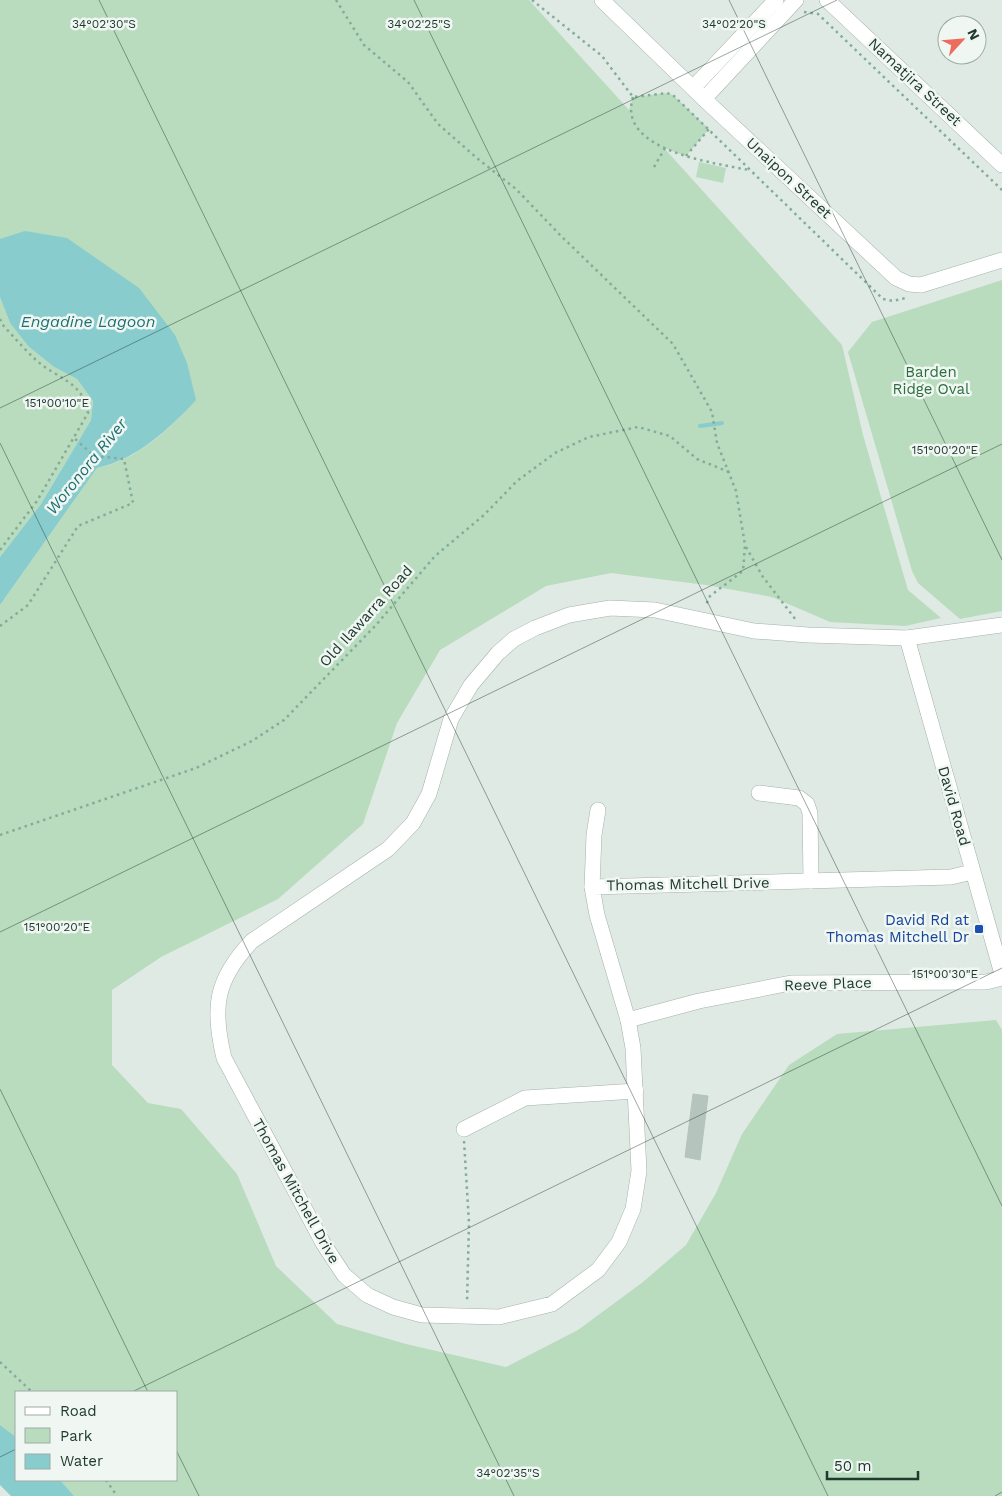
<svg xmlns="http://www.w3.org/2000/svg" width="1002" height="1496" font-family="'Work Sans',sans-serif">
	<rect width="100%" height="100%" fill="#e0eae4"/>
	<g fill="#b9dbbe">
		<path d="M0,0h529l100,110 4,-13 34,-4 6,2 36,34 -23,27 -22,-8 178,197 21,90 45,155 33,28 -36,8 -75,-4 -58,-25 -66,-12 -95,-12 -65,13 -106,64 -43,73 -34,101 -85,75 -117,58 -49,33v75l36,38 33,6 56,65 39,92 61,58 69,20 100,23 72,-37 65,-48 43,-37 30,-52 26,-59 47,-69 48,-31 159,-14 6,10v466h-928l-14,-16h116v-88h-160v45l-16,-12v-820l97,-137c41,-8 73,-39 99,-69l-196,-160z"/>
		<polygon points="699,162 726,168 723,183 696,177"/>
		<polygon points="1002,280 1002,611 960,619 918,583 912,571 848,352 872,322"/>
		<polygon points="0,297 10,323 28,346 54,367 77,379 93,401 91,420 41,504 0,557"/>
	</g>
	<g fill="#89ccce">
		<path d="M25,231l42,7 72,50 36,47 12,28 9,37c-27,29 -58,59 -99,68l-97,137v-48l41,-53 50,-84 2,-19 -16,-22 -23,-12 -26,-21 -18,-23 -10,-26v-58z"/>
		<polygon points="0,1425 16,1437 16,1480 60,1480 74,1496 11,1496 0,1485"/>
	</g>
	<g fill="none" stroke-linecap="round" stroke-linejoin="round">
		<polyline stroke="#89ccce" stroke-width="4" points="700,426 722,423"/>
	</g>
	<polygon fill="#b5c5bd" stroke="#b3c4bb" points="693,1094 708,1096 700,1160 685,1157"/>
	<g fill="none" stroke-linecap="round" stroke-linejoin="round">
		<g stroke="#a3b2aa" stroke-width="16">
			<g id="minor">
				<polyline points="602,0 704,99 896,278 909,284 921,285 1002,260"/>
				<polyline points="827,0 1002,165"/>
				<polyline points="693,88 776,0"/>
				<polyline points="704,99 796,0"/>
				<polyline points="907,638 1002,974"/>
				<polyline points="759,793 799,798 807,804 810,813 811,881"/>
				<path d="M972,872l-21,5 -359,10 5,28 31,105 5,28 6,123 -6,38 -14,33 -21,28 -46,34 -53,13 -77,-2 -29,-8 -26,-12 -23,-20 -21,-32 -99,-185c-12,-50 -9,-78 28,-117l136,-92 25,-26 16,-29 22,-75 20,-34 27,-32 16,-14 21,-11 34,-13 41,-7 45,2 99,21 54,4 99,3 95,-13"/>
				<polyline points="592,887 594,835 598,810"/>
				<polyline points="628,1020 699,1001 791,983 986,982 1002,978"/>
				<polyline points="464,1129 525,1098 636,1091"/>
			</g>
		</g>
		<g stroke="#81ad9a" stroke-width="2.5" stroke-dasharray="2.5 4" stroke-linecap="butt">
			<polyline points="336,0 364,45 408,82 438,124 478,159 516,189 562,237 673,344 712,412 717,443 736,491 745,545 743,571 710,596 705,607"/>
			<polyline points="532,0 602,56 633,97 667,93 673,95 883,299 893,301 906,298"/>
			<polyline points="804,12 818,14 1002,190"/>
			<path d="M633,97c-17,54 82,66 116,73"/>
			<polyline points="686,156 709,129"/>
			<polyline points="654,167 665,148"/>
			<path d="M0,319l2,5c11,12 22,25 34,36 21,19 47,21 52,53l-51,88 -37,49"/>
			<polyline points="746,547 763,577 796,620"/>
			<polyline points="0,626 28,605 78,526 133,503 124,459 94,456 73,437"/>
			<polyline points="0,835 196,768 252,741 284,720 376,625 435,556 484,515 517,481 555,453 589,437 638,427 670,436 697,459 729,472"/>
			<polyline points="464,1141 469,1223 467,1302"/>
			<polyline points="0,1362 32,1392"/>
			<polyline points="106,1480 117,1496"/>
		</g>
		<use href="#minor" stroke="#fff" stroke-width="15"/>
	</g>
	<path fill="none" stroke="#213a30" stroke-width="1" stroke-opacity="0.45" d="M99,0l729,1496M414,0l588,1206M729,0l273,560M0,408l837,-408M0,443l514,1053M0,932l1002,-488M0,1089l148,303M132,1392l870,-424M176,1450l23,46M0,1457l16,-8M995,1496l7,-4"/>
	<rect fill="#1a4fb4" stroke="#f0f7f3" stroke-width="2" x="974" y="924" width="10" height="10" rx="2.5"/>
	<g text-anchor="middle" stroke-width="5" stroke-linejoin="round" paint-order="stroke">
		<g font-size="15" fill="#213a30" stroke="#f0f7f3">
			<text transform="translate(915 82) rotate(43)" y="5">Namatjira Street</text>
			<text transform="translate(789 178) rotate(43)" y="5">Unaipon Street</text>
			<text transform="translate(366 616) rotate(-48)" y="5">Old Ilawarra Road</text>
			<text transform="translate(954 806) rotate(74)" y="5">David Road</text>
			<text transform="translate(688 884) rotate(-1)" y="5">Thomas Mitchell Drive</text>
			<text transform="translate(828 984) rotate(-2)" y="5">Reeve Place</text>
			<text transform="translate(296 1191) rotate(61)" y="5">Thomas Mitchell Drive</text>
		</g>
		<g font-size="15" fill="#2d6f3e" stroke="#f0f7f3">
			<text x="931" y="377">Barden<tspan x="931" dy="17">Ridge Oval</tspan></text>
		</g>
		<g font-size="15" fill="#164399" stroke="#f0f7f3" text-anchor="end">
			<text x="969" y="925">David Rd at<tspan x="969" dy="17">Thomas Mitchell Dr</tspan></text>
		</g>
		<g font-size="16" font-style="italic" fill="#1e7073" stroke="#f0f7f3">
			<text x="88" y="327">Engadine Lagoon</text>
			<text transform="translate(86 466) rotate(-51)" y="6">Woronora River</text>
		</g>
	</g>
	<g font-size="12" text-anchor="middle" fill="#213a30" stroke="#f0f7f3" stroke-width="5" stroke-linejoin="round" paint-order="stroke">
		<text x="104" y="28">34°02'30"S</text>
		<text x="419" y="28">34°02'25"S</text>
		<text x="734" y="28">34°02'20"S</text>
		<text x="57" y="407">151°00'10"E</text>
		<text x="945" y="454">151°00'20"E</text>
		<text x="57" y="931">151°00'20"E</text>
		<text x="945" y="978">151°00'30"E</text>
		<text x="508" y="1477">34°02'35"S</text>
	</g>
	<rect x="15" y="1391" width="162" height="90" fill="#f0f7f3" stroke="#9daba5"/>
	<rect x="25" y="1407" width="25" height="8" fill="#ffffff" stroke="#9daba5"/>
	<text x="60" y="1416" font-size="15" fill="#213a30">Road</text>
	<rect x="25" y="1428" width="25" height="15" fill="#b9dbbe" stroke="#9daba5"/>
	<text x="60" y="1441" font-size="15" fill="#213a30">Park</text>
	<rect x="25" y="1454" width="25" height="15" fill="#89ccce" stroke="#9daba5"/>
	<text x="60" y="1466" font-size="15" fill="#213a30">Water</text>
	<g transform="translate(962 40) rotate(64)"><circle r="24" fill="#f0f7f3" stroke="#9daba5"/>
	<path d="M0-4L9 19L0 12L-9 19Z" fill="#ed6d5c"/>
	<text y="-8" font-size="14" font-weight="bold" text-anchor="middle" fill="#213a30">N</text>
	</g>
	<path d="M827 1471v8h91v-8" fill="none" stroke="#213a30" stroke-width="2.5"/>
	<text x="834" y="1471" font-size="15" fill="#213a30" stroke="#f0f7f3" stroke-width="4" paint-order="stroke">50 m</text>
</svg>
